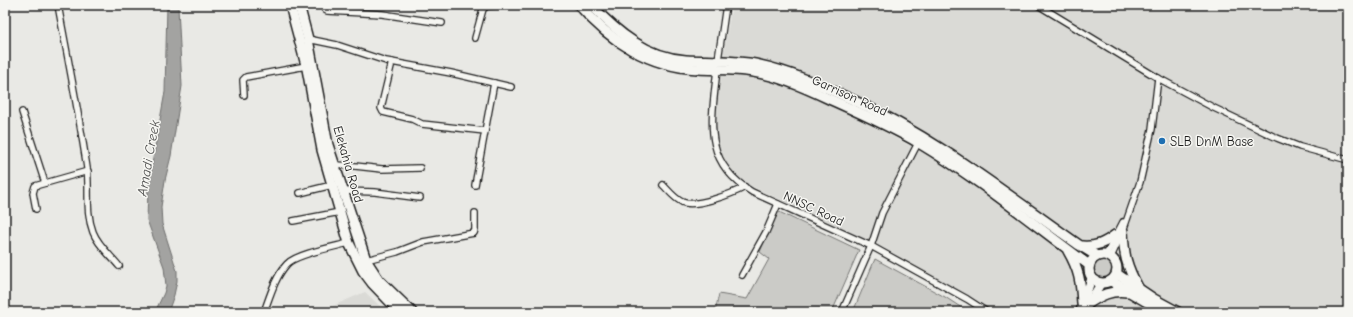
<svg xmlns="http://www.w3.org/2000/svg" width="1353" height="317" font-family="'Comic Neue',sans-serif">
	<rect width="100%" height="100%" fill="#e9e9e5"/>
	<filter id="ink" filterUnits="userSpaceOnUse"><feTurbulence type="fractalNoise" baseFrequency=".025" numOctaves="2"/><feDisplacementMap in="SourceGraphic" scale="8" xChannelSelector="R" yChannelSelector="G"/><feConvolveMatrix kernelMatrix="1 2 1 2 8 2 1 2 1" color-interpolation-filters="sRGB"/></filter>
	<g filter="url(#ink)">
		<g fill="#dadad6">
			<polygon points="732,5 1348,5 1348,312 1189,312 1176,306 1142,286 1132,271 1126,235 1129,223 1121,219 1114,230 1103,239 1090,243 1078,239 955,153 758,60 723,55"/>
			<polygon points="720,74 742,74 770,80 807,95 833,106 864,121 947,166 1045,236 1066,254 1076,274 1078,293 1074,312 993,312 884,248 740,181 720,155 714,117"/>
			<polygon points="365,292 386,312 319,312 321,311"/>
			<polygon points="1110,296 1122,296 1127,298 1152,312 1090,312 1092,308 1098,302"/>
		</g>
		<g fill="#cbcbc7" stroke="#747472">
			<polygon points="777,211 859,250 832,312 715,312 719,294 747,299 769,259 760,252"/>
			<circle cx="1103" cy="268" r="10"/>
			<polygon points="875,259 945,297 968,312 853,312"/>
		</g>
		<polygon fill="#a3a3a1" stroke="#6d6d6c" points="167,5 177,5 178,7 182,86 171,156 165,180 161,207 162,224 177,271 177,281 174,295 168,312 155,312 164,293 166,286 164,267 147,220 148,190 152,164 165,92"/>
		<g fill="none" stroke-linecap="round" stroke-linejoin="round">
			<g stroke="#1c1c1c" stroke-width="8">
				<g id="street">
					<path d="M58,5c10,54 21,109 29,163 3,22 -2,43 6,64 5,13 17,23 26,34"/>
					<polyline points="325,5 325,10 327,11 382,14 442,23"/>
					<polyline points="1038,5 1158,78 1214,108 1277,138 1300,147 1348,160"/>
					<polyline points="475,38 483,9 487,6 498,5"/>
					<polyline points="308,39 337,45 386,61 451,73 511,87"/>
					<polyline points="718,60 726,5"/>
					<polyline points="392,62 381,108 383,112 412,119 422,124 485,131"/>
					<path d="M717,69c-5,51 -16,92 35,123l119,54 96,53 20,13"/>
					<polyline points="244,95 243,80 246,77 306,66"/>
					<polyline points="22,112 45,183"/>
					<polyline points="335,165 355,166 382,169 420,168"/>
					<polyline points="475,185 494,83"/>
					<path d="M663,185c6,6 11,13 19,17 13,6 50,-8 63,-15"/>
					<polyline points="343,191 375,192 420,198"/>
					<polyline points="300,193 332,185"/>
					<polyline points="36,209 33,193 35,186 88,171"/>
					<polyline points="293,221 340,212"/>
					<polyline points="1106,255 1123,222"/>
					<polyline points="1111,257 1123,231 1140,182 1152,129 1158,78"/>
					<polyline points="366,260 397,252 423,242 474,233 475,230 475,213"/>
					<polyline points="742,275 766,232 778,204"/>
					<path d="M264,312c6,-16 11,-35 23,-48 9,-10 47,-17 62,-21"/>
					<polyline points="842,312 871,246 882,213 918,143"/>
				</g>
			</g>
			<g stroke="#1c1c1c" stroke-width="11">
				<g id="secondary">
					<polyline points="1088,305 1101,283"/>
					<polyline points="1080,312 1092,277"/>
				</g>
			</g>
			<g stroke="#1c1c1c" stroke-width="12">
				<g id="primary">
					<polyline points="290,5 307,69 322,150 349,243 363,271 372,283 400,312"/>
					<polyline points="299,5 308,39 328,145 366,260 379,280 412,312"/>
					<path d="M579,5c32,37 69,61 119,64 19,1 37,0 55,3 22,3 53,16 74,26 31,14 63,28 92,45 60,36 114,81 170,122"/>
					<path d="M591,5c26,27 56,53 95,55 23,1 46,0 69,4 34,7 68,22 100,37 81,37 151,93 224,144l18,11"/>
					<path d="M1123,231c1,24 3,34 15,56"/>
					<path d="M1082,246c14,1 23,-3 33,-11"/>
					<path d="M1068,251c11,19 13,31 14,53"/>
					<circle cx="1103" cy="269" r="14"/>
					<polyline points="1117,274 1154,299 1178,312"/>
					<polyline points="1111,281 1164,312"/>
					<path d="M1088,304c13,-9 23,-14 39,-12"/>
				</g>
			</g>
			<use href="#street" stroke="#f6f6f2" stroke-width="5.5"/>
			<use href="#secondary" stroke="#f6f6f2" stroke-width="8"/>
			<use href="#primary" stroke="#f6f6f2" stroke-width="9"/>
		</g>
	</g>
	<circle fill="#1f6fb2" stroke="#f6f6f2" stroke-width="1.5" cx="1162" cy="141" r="4"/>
	<g text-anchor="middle" stroke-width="3" stroke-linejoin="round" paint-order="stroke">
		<g font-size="13" fill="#1c1c1c" stroke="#f6f6f2">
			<text transform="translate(850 95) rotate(24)" y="5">Garrison Road</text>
			<text transform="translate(349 164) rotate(74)" y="5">Elekahia Road</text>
			<text transform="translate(814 208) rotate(25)" y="5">NNSC Road</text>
		</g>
		<g font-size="13" fill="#1c1c1c" stroke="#f6f6f2" text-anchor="start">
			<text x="1170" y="146">SLB DnM Base</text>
		</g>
		<g font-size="14" font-style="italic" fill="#525251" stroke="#f6f6f2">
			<text transform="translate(148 158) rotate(-80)" y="5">Amadi Creek</text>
		</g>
	</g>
	<rect width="1353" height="317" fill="none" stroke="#f6f6f2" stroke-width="20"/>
	<rect x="10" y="10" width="1333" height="297" fill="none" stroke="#1c1c1c" stroke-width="1.5" filter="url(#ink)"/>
</svg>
